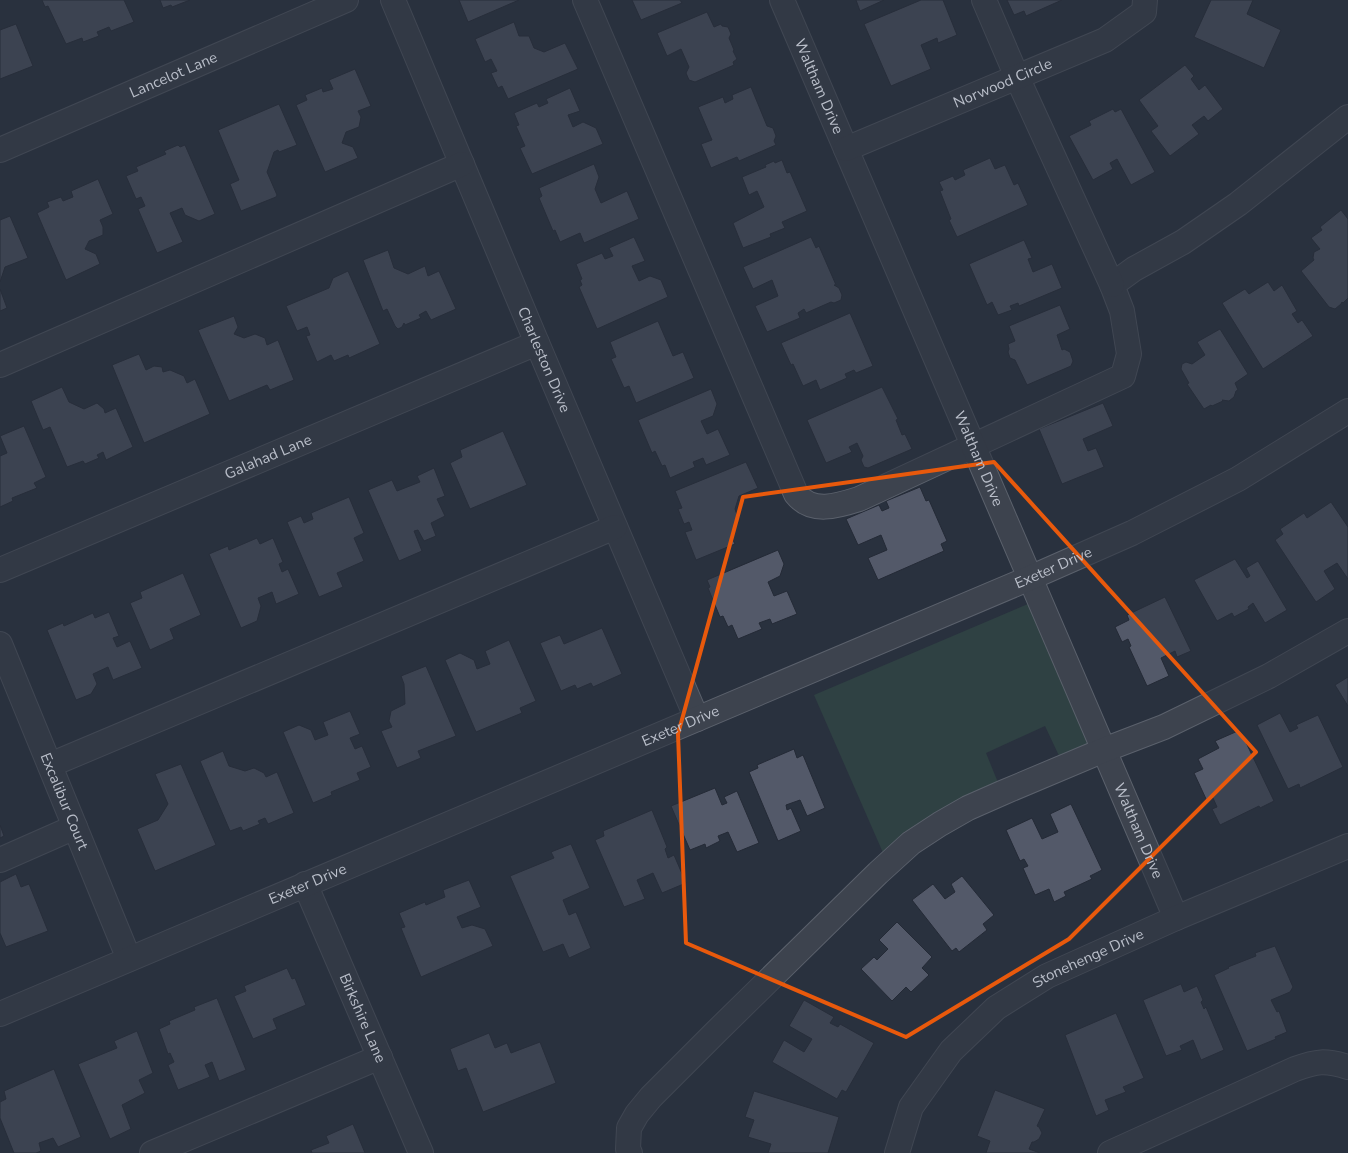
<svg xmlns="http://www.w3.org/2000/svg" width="1348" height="1153" font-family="'Nunito Sans',sans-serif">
	<rect width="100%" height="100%" fill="#29313e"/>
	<polygon fill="#2f4143" points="1028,604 1091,748 1061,760 1045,726 986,753 999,785 884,855 814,695"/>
	<g fill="#535969" stroke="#242a36">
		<polygon points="42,0 124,0 134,22 111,31 109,27 97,32 99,36 83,42 82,38 66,44 48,6 45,7"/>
		<polygon points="160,0 190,0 172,7 171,5 163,8"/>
		<polygon points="459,0 519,0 468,22"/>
		<polygon points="632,0 680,0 682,3 641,20"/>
		<polygon points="856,0 884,0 860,11"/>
		<polygon points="921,0 943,0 957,35 938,43 937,38 921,45 931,69 891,86 864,24"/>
		<polygon points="1007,0 1062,0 1026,16 1024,11 1014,15"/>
		<polygon points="1211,0 1253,0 1247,14 1281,30 1264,68 1194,37"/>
		<polygon points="707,12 714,27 721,24 722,26 728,27 731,34 729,38 734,50 733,51 737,59 733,62 734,65 695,82 689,80 686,73 689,67 681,49 667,56 657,33"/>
		<polygon points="514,22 519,36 529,36 534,48 544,52 565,43 578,69 508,99 502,86 498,88 491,73 497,71 491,59 485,62 475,39"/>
		<polygon points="16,24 33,66 0,79 0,30"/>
		<polygon points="1185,65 1194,76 1191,79 1199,90 1205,85 1223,109 1208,121 1204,116 1192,125 1199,134 1170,156 1151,131 1158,126 1139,100"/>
		<polygon points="355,69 371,106 358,111 361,117 359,127 346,132 342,143 353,147 358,158 325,172 296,105 307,100 305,95 322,88 323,92 333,89 329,80"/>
		<polygon points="751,87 767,126 773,128 776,136 774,141 776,145 739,161 737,157 711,168 701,144 712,140 698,107 723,97 725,103 733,99 732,95"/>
		<polygon points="570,88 580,111 568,115 573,127 583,122 596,128 603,144 532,174 520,148 525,146 516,126 519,125 514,113 537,103 539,107 548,103 546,99"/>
		<polygon points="279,104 297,145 279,152 278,150 274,152 267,172 277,195 276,197 241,211 230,184 239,180 218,130"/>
		<polygon points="1113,109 1115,112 1121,109 1155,172 1131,185 1117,159 1110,163 1113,169 1093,180 1069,136 1091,125 1089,121"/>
		<polygon points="178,145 180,147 185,145 215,214 199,221 185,215 182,208 170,213 183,242 157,253 138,209 145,206 141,197 136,199 126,176 138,171 136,167 166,154 164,151"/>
		<polygon points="990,158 995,169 1005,165 1014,185 1018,183 1028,205 957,237 949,220 951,219 940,191 943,190 939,182 953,176 955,180 965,175 963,170"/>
		<polygon points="782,160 787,173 790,172 807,211 782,222 785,228 770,234 771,237 743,248 733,223 764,207 757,191 749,195 742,177 766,167 765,165 774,161 775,163"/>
		<polygon points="594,164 599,177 595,189 601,203 627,191 639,219 584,243 580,233 560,242 555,230 553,231 539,198 542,196 539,188"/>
		<polygon points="98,179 113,214 100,220 103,227 103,235 89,241 85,249 96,254 100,264 66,280 37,213 49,207 47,202 61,197 63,201 73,197 71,191"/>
		<polygon points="1341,210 1348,219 1348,298 1343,303 1342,302 1341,304 1335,309 1329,307 1301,271 1314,260 1313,258 1314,252 1320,249 1311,238 1322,230 1320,227"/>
		<polygon points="10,216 28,258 5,267 0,282 0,220"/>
		<polygon points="634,237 645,261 632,266 639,281 650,276 661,280 668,297 597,329 579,287 582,285 580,280 582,279 576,264 602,253 605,259 613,256 609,248"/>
		<polygon points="811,237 816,248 819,246 836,285 834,285 839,288 842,295 841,300 834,303 831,302 806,313 804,309 798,313 800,318 767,332 755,306 778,296 772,280 753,289 743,267"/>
		<polygon points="1024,240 1032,258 1028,259 1033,272 1052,264 1062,288 1019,306 1018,303 1010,306 1012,310 998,315 992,302 987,305 969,264"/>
		<polygon points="388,250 394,268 408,274 425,266 428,276 439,271 456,309 431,320 426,311 419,315 421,318 405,325 404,323 402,327 398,329 395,326 387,309 383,311 363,260"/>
		<polygon points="348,271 380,344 349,358 348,355 334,361 331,355 317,362 306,336 310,335 307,327 297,331 286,306 329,288 333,278"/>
		<polygon points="1268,282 1274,291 1282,285 1297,311 1292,314 1298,323 1302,320 1313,336 1263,369 1222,303 1245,289 1249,294"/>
		<polygon points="0,289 7,308 0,311"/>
		<polygon points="1060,305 1070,329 1057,335 1062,350 1064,349 1070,352 1073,361 1071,366 1027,385 1015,360 1010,358 1008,352 1009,349 1008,344 1015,341 1009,326"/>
		<polygon points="850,313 873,366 856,373 854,370 845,374 847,378 820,390 816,380 803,386 793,364 791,365 781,343"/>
		<polygon points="234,316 238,327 234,334 244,338 255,334 265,338 267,345 278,340 294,380 270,390 267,385 229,401 198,330"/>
		<polygon points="658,321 673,356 683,352 694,378 636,403 629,386 624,388 611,359 616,357 610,342"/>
		<polygon points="1220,329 1248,374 1235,383 1238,390 1236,391 1234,397 1229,401 1222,400 1223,401 1212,406 1211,405 1204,409 1187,384 1189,383 1181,369 1182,364 1186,362 1192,364 1205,355 1197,342"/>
		<polygon points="139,354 146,370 154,366 162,367 163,372 170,370 184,376 187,383 195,379 210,414 144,443 112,365"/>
		<polygon points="62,387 69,402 84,409 97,403 104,409 105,413 116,408 133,447 106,460 103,452 97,455 99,458 85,464 83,461 67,467 50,427 43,430 31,401"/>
		<polygon points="882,387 898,419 896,420 902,435 905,434 912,449 868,468 864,467 861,460 863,456 857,443 849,447 852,452 826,463 807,420"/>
		<polygon points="711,389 717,404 713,416 701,421 707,434 718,429 730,455 706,465 703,458 693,462 695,467 670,478 665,465 662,466 655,451 652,453 638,420"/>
		<polygon points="1103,403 1113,426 1083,439 1088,451 1096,448 1104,467 1062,484 1039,429"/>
		<polygon points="24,426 46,477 34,483 37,488 12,498 13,501 0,507 0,456 7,453 0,436"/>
		<polygon points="503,431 527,485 470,509 450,463 462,457 460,450"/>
		<polygon points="746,462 758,488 739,496 735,509 739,521 731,536 735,544 696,560 685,532 692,530 689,522 684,524 678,509 682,508 675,491"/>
		<polygon points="434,468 445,496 437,499 445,516 431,523 436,536 424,541 418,530 414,531 422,551 399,561 368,490 392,480 397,491 420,482 417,476"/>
		<polygon points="920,487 926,501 929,500 947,541 941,544 944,551 878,580 868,558 887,550 881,535 858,545 846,519 879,505 882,511 889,508 886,501"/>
		<polygon points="349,497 364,533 354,538 364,561 337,573 343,587 319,597 287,522 301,516 304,523 313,519 311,513"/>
		<polygon points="1331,502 1348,527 1348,579 1337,563 1324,571 1335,589 1316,602 1275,540 1283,534 1280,529 1304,513 1307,518"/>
		<polygon points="257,538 260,544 273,538 283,562 279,564 282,572 288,569 299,594 276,604 272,592 258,598 261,606 257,621 241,628 209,554 228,546 229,550"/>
		<polygon points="778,550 784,564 780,576 768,582 774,596 787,591 797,614 772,624 770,619 759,623 762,629 738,639 732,625 728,627 723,616 720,617 708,588 710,587 707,580"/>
		<polygon points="1235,559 1247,578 1250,576 1246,568 1258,561 1287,610 1265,623 1253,603 1248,607 1249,609 1234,617 1232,613 1217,621 1194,580"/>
		<polygon points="183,573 201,615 170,629 174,639 150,650 130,603 142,598 140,592"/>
		<polygon points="1165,597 1191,651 1177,657 1175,651 1161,658 1169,676 1147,686 1129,647 1131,646 1128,639 1122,642 1115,627 1129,620 1127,615"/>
		<polygon points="109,612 119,636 113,638 117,647 130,641 142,668 113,680 108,667 93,674 97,684 91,694 76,700 47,630 63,623 64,626 93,613 95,618"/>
		<polygon points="602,628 622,674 593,687 591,683 577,689 575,685 561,691 540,643 560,635 564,644"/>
		<polygon points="509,640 536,701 520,708 522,713 476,732 445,660 460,653 474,660 477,669 490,664 485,651"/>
		<polygon points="426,666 456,736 418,751 421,758 397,768 381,731 392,727 389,721 391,711 405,704 404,684 401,676"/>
		<polygon points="1348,677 1348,706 1335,685"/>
		<polygon points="350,711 360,734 350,738 355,749 362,746 371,767 357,773 360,780 331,792 332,795 313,803 283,732 299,725 311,730 315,740 328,735 323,722"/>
		<polygon points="1280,713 1290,732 1298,728 1296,725 1318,715 1343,767 1300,788 1299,784 1288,789 1257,725"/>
		<polygon points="1240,730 1274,801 1260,808 1259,806 1220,825 1212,809 1217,807 1213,798 1207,801 1194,773 1203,769 1198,759 1219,748 1215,741"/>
		<polygon points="794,749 797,758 803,755 825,808 807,816 800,800 786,805 787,810 791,808 801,831 778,841 749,772 758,768 757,765"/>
		<polygon points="223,751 229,766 245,771 254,768 264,773 266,777 277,772 294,813 268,824 265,818 258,821 260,824 243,831 241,827 230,831 200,761"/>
		<polygon points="181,764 216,845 155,871 137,829 158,820 168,804 155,774"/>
		<polygon points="715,788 722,805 727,803 724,797 737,791 759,843 737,852 728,832 718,836 720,841 706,848 705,844 690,850 671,806"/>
		<polygon points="1071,804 1102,870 1090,876 1092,879 1064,892 1066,896 1054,902 1049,889 1035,895 1023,868 1028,866 1024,859 1020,861 1006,830 1032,818 1042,839 1058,832 1050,814"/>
		<polygon points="652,810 667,847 665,849 668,858 674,855 686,883 662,893 653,873 637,880 645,899 624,907 595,840 604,836 603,831"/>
		<polygon points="0,825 4,836 0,838"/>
		<polygon points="571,844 590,888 563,900 569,915 576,912 591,948 569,958 563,944 543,952 510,876 554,858 551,852"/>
		<polygon points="16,874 21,887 29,884 48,931 6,947 0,933 0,882"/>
		<polygon points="962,876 994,915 983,924 987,930 959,952 956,948 952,951 912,900 933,884 945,899 955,892 951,884"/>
		<polygon points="469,880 481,907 457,917 462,928 472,925 485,929 493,946 421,977 401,928 405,927 399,913 425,902 426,905 445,897 443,890"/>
		<polygon points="897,922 932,957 922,968 929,975 911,992 906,987 892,1001 861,969 874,957 877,960 888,949 879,940"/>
		<polygon points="1275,946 1293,987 1290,992 1271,1000 1277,1012 1279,1011 1287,1032 1275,1037 1276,1039 1247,1051 1214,975 1229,968 1228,967 1256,956 1255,953"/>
		<polygon points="287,968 292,979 295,978 306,1005 273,1019 277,1029 253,1039 234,996 246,991 244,986"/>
		<polygon points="1181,984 1184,992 1197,986 1203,1000 1201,1002 1204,1009 1206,1007 1224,1050 1201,1060 1193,1040 1180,1046 1182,1050 1166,1056 1143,1000"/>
		<polygon points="217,998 246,1070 219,1081 212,1062 205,1065 210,1077 178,1090 168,1065 174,1062 170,1053 168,1054 159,1029 170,1024 169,1021 195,1010 194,1007"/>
		<polygon points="804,1000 834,1017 830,1023 838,1027 840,1024 874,1043 846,1092 842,1090 837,1099 772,1062 784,1040 804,1052 812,1039 789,1026"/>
		<polygon points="1116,1013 1144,1078 1123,1087 1126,1092 1105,1100 1109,1110 1096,1116 1065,1035"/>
		<polygon points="137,1031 153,1073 139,1080 145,1093 122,1105 131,1129 110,1139 78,1064 117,1048 114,1041"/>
		<polygon points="489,1033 495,1048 507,1043 511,1053 540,1042 556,1083 483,1112 466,1068 458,1071 450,1049"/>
		<polygon points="54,1069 81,1137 58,1147 53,1138 39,1143 41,1151 36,1153 14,1153 0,1118 0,1102 6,1099 4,1091"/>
		<polygon points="995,1090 1045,1109 1037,1126 1039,1127 1042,1133 1039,1139 1034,1142 1032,1142 1029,1149 1040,1153 986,1153 990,1141 977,1136"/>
		<polygon points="754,1091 839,1117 828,1153 768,1153 771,1144 748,1137 754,1120 745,1117"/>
		<polygon points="353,1124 365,1153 312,1153 311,1150 329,1143 326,1136"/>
	</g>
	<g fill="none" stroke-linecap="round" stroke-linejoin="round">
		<g stroke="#5b616c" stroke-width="26">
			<g id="minor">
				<path id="s1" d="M393,0l144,343 160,376"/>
				<path d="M585,0l211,494c16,20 41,12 63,5l264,-123 6,-22 -7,-43 -10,-26 22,-16 49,-27 55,-38 110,-87"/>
				<path id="s2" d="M782,0l394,918"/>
				<polyline points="984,0 1017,77 1112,285"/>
				<path id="s3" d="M846,149l259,-109 39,-28 1,-12"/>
				<path id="s4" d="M0,150l346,-150"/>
				<polyline points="0,365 462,164"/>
				<path id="s5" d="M0,570l537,-227"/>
				<path id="s6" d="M0,644l129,315"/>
				<polyline points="50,765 615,527"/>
				<polyline points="0,860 75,827"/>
				<path id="s7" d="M305,884l116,269"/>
				<path id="s8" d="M0,1014l1030,-436 102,-45 106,-54 110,-68"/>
				<polyline points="152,1153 380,1057"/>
				<polyline points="630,1153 628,1149 629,1128 637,1114 651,1097 717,1031 878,873 911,843 940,824 968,808 1002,793 1104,750 1164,727 1269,676 1348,631"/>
				<path id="s9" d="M897,1153l14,-46 40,-56 45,-43 51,-32 129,-58 172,-72"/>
				<path d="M1110,1153l185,-84c22,-8 30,-9 53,-2"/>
			</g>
		</g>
		<use href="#minor" stroke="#3d434e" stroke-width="24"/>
	</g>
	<path d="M0 0H1348V1153H0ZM994,462l262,290 -187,187 -163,98 -220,-94 -8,-209 65,-237z" fill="#29313e" fill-opacity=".55" fill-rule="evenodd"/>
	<path fill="none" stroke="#e8590c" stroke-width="4" stroke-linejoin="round" d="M994,462l262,290 -187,187 -163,98 -220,-94 -8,-209 65,-237z"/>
	<g text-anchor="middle" stroke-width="4" stroke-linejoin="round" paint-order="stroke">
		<g font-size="15" fill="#b9bec9" stroke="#222834">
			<text dy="5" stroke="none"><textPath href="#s4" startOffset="189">Lancelot Lane</textPath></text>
			<text dy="5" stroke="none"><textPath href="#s3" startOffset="170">Norwood Circle</textPath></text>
			<text dy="5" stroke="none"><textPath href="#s2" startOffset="94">Waltham Drive</textPath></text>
			<text dy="5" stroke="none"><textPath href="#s1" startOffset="390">Charleston Drive</textPath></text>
			<text dy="5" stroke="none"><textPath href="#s5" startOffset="291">Galahad Lane</textPath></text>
			<text dy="5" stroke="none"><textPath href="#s2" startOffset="499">Waltham Drive</textPath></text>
			<text dy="5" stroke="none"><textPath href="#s8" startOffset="1144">Exeter Drive</textPath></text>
			<text dy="5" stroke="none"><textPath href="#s8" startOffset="739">Exeter Drive</textPath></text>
			<text dy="5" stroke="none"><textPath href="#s6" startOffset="170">Excalibur Court</textPath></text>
			<text dy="5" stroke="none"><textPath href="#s2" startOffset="904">Waltham Drive</textPath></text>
			<text dy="5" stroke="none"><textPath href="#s8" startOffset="334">Exeter Drive</textPath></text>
			<text dy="5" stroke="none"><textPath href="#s9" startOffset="284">Stonehenge Drive</textPath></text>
			<text dy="5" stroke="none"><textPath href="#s7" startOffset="146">Birkshire Lane</textPath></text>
		</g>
	</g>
</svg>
